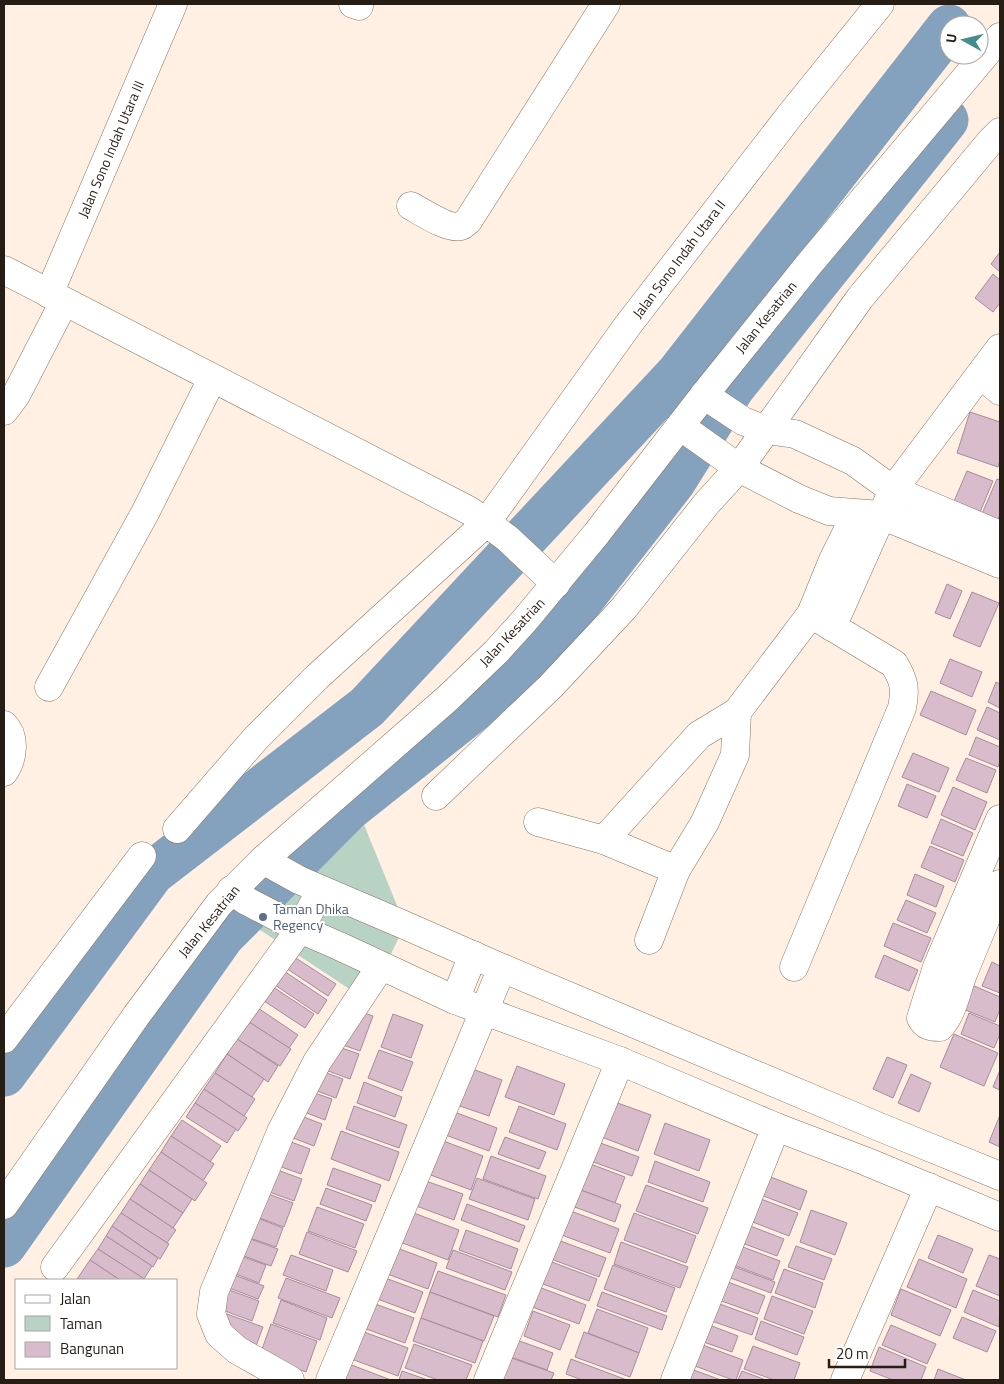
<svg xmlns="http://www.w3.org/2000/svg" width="1004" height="1384" font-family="'Titillium Web',sans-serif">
	<rect width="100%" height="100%" fill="#fff0e3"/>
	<polygon fill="#b8d2c4" points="349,788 405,925 384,968 363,998 222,905"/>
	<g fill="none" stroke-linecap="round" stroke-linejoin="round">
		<g stroke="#84a1bd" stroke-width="45">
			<polyline points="4,1074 152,873 367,707 678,374 949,27"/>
			<polyline points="4,1245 222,936 349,808 532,663 673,482 732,388 946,120"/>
		</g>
	</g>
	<g fill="#d9bccc" stroke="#a78b9b">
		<polygon points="1000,252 1000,272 991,264"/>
		<polygon points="993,274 1000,280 1000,303 993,312 975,298"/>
		<polygon points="970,412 1000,422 1000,460 998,467 957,453"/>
		<polygon points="967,471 993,481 975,524 949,513"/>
		<polygon points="997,479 1000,480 1000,514 994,530 978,523"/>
		<polygon points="947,584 962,591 950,619 935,613"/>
		<polygon points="972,592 999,603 980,647 953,636"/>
		<polygon points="950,659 982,672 972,697 940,683"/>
		<polygon points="996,682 1000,684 1000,708 988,702"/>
		<polygon points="931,691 976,710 966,735 920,715"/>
		<polygon points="987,707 1000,713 1000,740 977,730"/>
		<polygon points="976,737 1000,747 1000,762 998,767 969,755"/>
		<polygon points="913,753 949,768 939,792 902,777"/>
		<polygon points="966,758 996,770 987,793 956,780"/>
		<polygon points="907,784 936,796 927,818 898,806"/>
		<polygon points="953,787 987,802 975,830 941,815"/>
		<polygon points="941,819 973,833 963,856 931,843"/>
		<polygon points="930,846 964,860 955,882 921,867"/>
		<polygon points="915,874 944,886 936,907 907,895"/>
		<polygon points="906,900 936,913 927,933 897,920"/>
		<polygon points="893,923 931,938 921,962 884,946"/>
		<polygon points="291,955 336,984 328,996 283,966"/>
		<polygon points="884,955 918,970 909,991 875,977"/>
		<polygon points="992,962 1000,966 1000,993 982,986"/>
		<polygon points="281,969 327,1000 318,1014 272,983"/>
		<polygon points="270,985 314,1014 305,1028 261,999"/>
		<polygon points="972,985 1000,997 1000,1009 995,1022 963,1009"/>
		<polygon points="258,1008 298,1035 289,1048 249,1022"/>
		<polygon points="353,1009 373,1016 360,1051 340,1044"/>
		<polygon points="969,1013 1000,1026 1000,1034 994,1048 961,1034"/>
		<polygon points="393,1014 423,1025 411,1058 381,1047"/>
		<polygon points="249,1022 291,1049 280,1066 237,1039"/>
		<polygon points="954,1034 998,1053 984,1086 940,1067"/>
		<polygon points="237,1039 278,1066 268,1082 227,1054"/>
		<polygon points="330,1044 359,1054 350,1079 320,1068"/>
		<polygon points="379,1050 413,1062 402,1091 368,1078"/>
		<polygon points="227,1054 264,1079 252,1097 215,1073"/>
		<polygon points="887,1057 907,1065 893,1098 873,1089"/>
		<polygon points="517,1066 565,1084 554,1115 505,1097"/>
		<polygon points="467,1067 502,1080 489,1116 454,1104"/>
		<polygon points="316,1069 343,1079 336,1098 309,1088"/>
		<polygon points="1000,1070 1000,1090 993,1087"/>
		<polygon points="215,1073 255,1099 244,1116 204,1089"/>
		<polygon points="911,1074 931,1083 919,1112 898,1103"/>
		<polygon points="364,1082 402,1097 395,1117 357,1103"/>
		<polygon points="204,1089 247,1118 238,1131 195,1103"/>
		<polygon points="306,1090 332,1099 325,1120 299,1110"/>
		<polygon points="612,1101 651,1115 638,1151 599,1136"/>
		<polygon points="195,1103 236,1129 227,1143 186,1117"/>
		<polygon points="354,1106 407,1125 399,1148 346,1129"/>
		<polygon points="519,1106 566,1124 557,1150 509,1132"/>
		<polygon points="449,1110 497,1128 489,1151 440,1133"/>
		<polygon points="296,1114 322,1124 314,1146 288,1136"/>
		<polygon points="1000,1115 1000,1147 989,1142"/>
		<polygon points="182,1120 221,1146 210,1162 171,1136"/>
		<polygon points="665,1123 710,1140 699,1171 654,1154"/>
		<polygon points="341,1131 399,1152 389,1181 331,1159"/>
		<polygon points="171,1136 214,1164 203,1181 161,1152"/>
		<polygon points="433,1137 483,1156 471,1190 420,1171"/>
		<polygon points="505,1137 546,1152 539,1169 498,1154"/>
		<polygon points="283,1139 310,1149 301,1174 273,1164"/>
		<polygon points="595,1141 639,1157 632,1176 588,1160"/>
		<polygon points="161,1152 207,1183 195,1201 149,1170"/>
		<polygon points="491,1156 546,1176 538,1199 483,1179"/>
		<polygon points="655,1161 710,1182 703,1202 648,1182"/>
		<polygon points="588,1163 625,1177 615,1203 578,1189"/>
		<polygon points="272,1168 302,1179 294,1201 264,1190"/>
		<polygon points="333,1168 381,1185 375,1202 327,1185"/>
		<polygon points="149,1170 192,1199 183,1213 140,1184"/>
		<polygon points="768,1176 807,1191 800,1210 761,1195"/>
		<polygon points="477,1178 535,1199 528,1220 469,1199"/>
		<polygon points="420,1179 463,1194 454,1220 411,1204"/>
		<polygon points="140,1184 183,1213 173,1228 130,1199"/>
		<polygon points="646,1185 708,1208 698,1234 636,1211"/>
		<polygon points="326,1188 372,1205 366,1221 320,1204"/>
		<polygon points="578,1189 621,1205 615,1222 572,1206"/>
		<polygon points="263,1192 293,1203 284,1227 254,1216"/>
		<polygon points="753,1196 798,1213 789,1236 745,1219"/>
		<polygon points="130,1199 176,1230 167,1243 121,1213"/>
		<polygon points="467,1204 525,1226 519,1242 461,1220"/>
		<polygon points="317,1207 364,1224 355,1248 308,1231"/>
		<polygon points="403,1209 459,1230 448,1260 392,1239"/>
		<polygon points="568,1210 619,1229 610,1253 559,1234"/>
		<polygon points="811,1210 847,1223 835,1255 800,1242"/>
		<polygon points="121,1213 169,1244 160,1259 112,1226"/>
		<polygon points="634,1213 696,1236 686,1263 624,1240"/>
		<polygon points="255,1217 283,1228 276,1247 247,1237"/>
		<polygon points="740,1222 784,1239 777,1256 734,1240"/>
		<polygon points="112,1226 158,1258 153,1267 106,1236"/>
		<polygon points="466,1230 518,1249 511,1269 459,1250"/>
		<polygon points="307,1232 357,1251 348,1272 299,1254"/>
		<polygon points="938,1235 973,1249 963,1273 928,1258"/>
		<polygon points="106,1236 152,1266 144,1279 98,1249"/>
		<polygon points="242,1236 278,1249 271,1266 236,1253"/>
		<polygon points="558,1240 606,1258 599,1277 551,1259"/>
		<polygon points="621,1242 688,1267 680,1288 614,1264"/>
		<polygon points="735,1244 780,1261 773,1280 728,1263"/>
		<polygon points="389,1245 437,1263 428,1289 379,1271"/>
		<polygon points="796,1246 832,1259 824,1280 788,1267"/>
		<polygon points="98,1249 146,1280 120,1280 90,1260"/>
		<polygon points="453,1250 512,1272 505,1290 446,1268"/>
		<polygon points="291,1255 333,1270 326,1291 283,1275"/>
		<polygon points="989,1255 1000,1259 1000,1296 976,1286"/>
		<polygon points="243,1257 266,1265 259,1283 236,1274"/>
		<polygon points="544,1259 597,1279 589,1301 535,1281"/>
		<polygon points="919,1259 967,1279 956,1308 907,1287"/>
		<polygon points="90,1260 120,1280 77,1279"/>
		<polygon points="724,1263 775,1282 771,1293 720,1274"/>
		<polygon points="613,1265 675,1288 666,1312 604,1289"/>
		<polygon points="784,1269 823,1283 815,1308 775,1293"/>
		<polygon points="438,1271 506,1295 498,1317 430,1292"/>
		<polygon points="229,1273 264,1286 258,1299 224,1286"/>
		<polygon points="380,1276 423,1292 415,1313 372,1297"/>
		<polygon points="286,1278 340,1298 332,1318 278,1298"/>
		<polygon points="720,1279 765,1296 758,1314 713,1298"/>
		<polygon points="531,1284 586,1305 579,1324 524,1304"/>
		<polygon points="224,1288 259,1301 252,1321 217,1308"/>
		<polygon points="901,1289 951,1310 940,1336 891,1315"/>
		<polygon points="973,1290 1000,1301 999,1327 964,1312"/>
		<polygon points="430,1292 494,1316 484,1341 421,1318"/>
		<polygon points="602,1292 667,1316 662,1330 597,1306"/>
		<polygon points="772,1296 813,1311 804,1334 764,1319"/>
		<polygon points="281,1300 327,1318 320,1340 273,1323"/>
		<polygon points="709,1300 758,1318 752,1335 703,1318"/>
		<polygon points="367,1301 414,1318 405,1343 358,1326"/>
		<polygon points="597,1309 648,1328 639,1353 588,1333"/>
		<polygon points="533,1311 570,1325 560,1350 524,1336"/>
		<polygon points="227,1314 263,1327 256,1346 220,1333"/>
		<polygon points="962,1317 996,1331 987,1352 953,1338"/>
		<polygon points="421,1318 483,1341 475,1363 413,1341"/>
		<polygon points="761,1321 804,1337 797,1355 755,1339"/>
		<polygon points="704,1323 738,1336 732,1352 698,1340"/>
		<polygon points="271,1324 317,1341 306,1372 260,1355"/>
		<polygon points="891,1325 936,1344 927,1364 882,1345"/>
		<polygon points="353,1328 408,1348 398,1376 343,1356"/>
		<polygon points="584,1332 639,1353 630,1377 575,1357"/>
		<polygon points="514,1339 553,1353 547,1370 508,1356"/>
		<polygon points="692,1341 743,1360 736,1380 733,1380 684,1362"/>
		<polygon points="414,1344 472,1365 466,1380 438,1380 405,1368"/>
		<polygon points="753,1346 800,1363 794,1380 774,1380 744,1369"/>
		<polygon points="879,1347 926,1367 921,1380 893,1380 870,1371"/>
		<polygon points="503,1355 554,1373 551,1380 494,1380"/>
		<polygon points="571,1359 627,1380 582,1380 566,1374"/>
		<polygon points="341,1361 391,1380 334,1380"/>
		<polygon points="683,1366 721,1380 678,1380"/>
		<polygon points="938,1369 966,1380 934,1380"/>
		<polygon points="402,1371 428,1380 399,1380"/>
		<polygon points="742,1371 766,1380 738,1380"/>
	</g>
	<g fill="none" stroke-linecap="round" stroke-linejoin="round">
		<g stroke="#897460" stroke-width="29">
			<g id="minor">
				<polyline points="353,4 359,6"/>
				<path d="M411,206c11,6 38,24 50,20 3,-1 5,-4 7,-5l138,-217"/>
				<polyline points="4,270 470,511 507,538 556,584"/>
				<polyline points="49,294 173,4"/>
				<polyline points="981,375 1000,391"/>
				<polyline points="704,395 743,421 766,430 795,434 853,461 893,490 1000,535"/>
				<polyline points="4,411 16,395 64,302"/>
				<polyline points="680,426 739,468 799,499 829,511 881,515 1000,564"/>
				<polyline points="832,627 893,490 1000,348"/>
				<polyline points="49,687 145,513 212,379"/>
				<path d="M4,725c12,12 9,34 0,47"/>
				<polyline points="436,796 551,686 624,608 707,503 739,468 860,298 990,142 1000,132"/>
				<path d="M1000,819l-63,148 -16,51c4,8 10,9 19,9 13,-14 16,-35 23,-53 12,-30 25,-60 37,-90"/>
				<polyline points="538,822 604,840 676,870"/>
				<polyline points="177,829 256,738 317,677 486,523 628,325 791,114 880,4"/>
				<polyline points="604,840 699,735 737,712 811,614 833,560 856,514"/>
				<polyline points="263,860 299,880 402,924 502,968 877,1126 1000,1176"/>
				<polyline points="231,890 245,900 300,929 339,946 455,1000 620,1061 776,1127 865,1161 1000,1217"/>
				<polyline points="649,940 676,870 705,822 735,755 737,712"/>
				<path d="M794,967l108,-259c4,-19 2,-28 -8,-44l-83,-50"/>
				<polyline points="455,1000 473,955"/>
				<polyline points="4,1039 142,856"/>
				<polyline points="4,1205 136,1016 219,904 263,860 448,698 496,652 525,620 597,533 704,395 810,263 1000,37"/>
				<polyline points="55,1267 300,929 321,890"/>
				<polyline points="290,1380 237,1350 219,1334 211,1314 214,1292 281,1132 317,1062 381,966"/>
				<polyline points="330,1380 502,968"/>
				<polyline points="488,1380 620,1061"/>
				<polyline points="675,1380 776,1127"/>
				<polyline points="845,1380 929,1187"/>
			</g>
		</g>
		<use href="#minor" stroke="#fff" stroke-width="28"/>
	</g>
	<circle fill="#5c6f8a" stroke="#fff" stroke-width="2" cx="263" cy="917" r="5"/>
	<g text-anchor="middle" stroke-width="4" stroke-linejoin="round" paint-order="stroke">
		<g font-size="14" fill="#261d15" stroke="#fff">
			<text transform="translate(111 149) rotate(-67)" y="5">Jalan Sono Indah Utara III</text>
			<text transform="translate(679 259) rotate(-53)" y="5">Jalan Sono Indah Utara II</text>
			<text transform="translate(766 317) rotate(-51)" y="5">Jalan Kesatrian</text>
			<text transform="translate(512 632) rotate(-47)" y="5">Jalan Kesatrian</text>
			<text transform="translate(209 921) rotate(-51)" y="5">Jalan Kesatrian</text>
		</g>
		<g font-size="14" fill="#4e5e75" stroke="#fff" text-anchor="start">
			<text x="273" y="914">Taman Dhika<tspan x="273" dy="16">Regency</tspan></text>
		</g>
	</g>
	<rect width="1004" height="1384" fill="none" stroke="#261d15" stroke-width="10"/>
	<rect x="15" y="1279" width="162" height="90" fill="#ffffff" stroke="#a8a5a1"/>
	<rect x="25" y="1295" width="25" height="8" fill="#ffffff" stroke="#a8a5a1"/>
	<text x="60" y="1304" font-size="15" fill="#261d15">Jalan</text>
	<rect x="25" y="1316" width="25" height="15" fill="#b8d2c4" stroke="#a8a5a1"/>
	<text x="60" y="1329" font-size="15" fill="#261d15">Taman</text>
	<rect x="25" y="1342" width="25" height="15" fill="#d9bccc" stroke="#a8a5a1"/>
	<text x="60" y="1354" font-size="15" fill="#261d15">Bangunan</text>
	<g transform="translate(964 40) rotate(278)"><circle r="24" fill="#ffffff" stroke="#a8a5a1"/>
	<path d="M0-4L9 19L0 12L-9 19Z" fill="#458d8d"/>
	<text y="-8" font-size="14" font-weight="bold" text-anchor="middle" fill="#261d15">U</text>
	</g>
	<path d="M829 1359v8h76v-8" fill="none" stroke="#261d15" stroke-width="2.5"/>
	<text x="836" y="1359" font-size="15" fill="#261d15" stroke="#ffffff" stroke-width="4" paint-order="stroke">20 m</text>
</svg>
